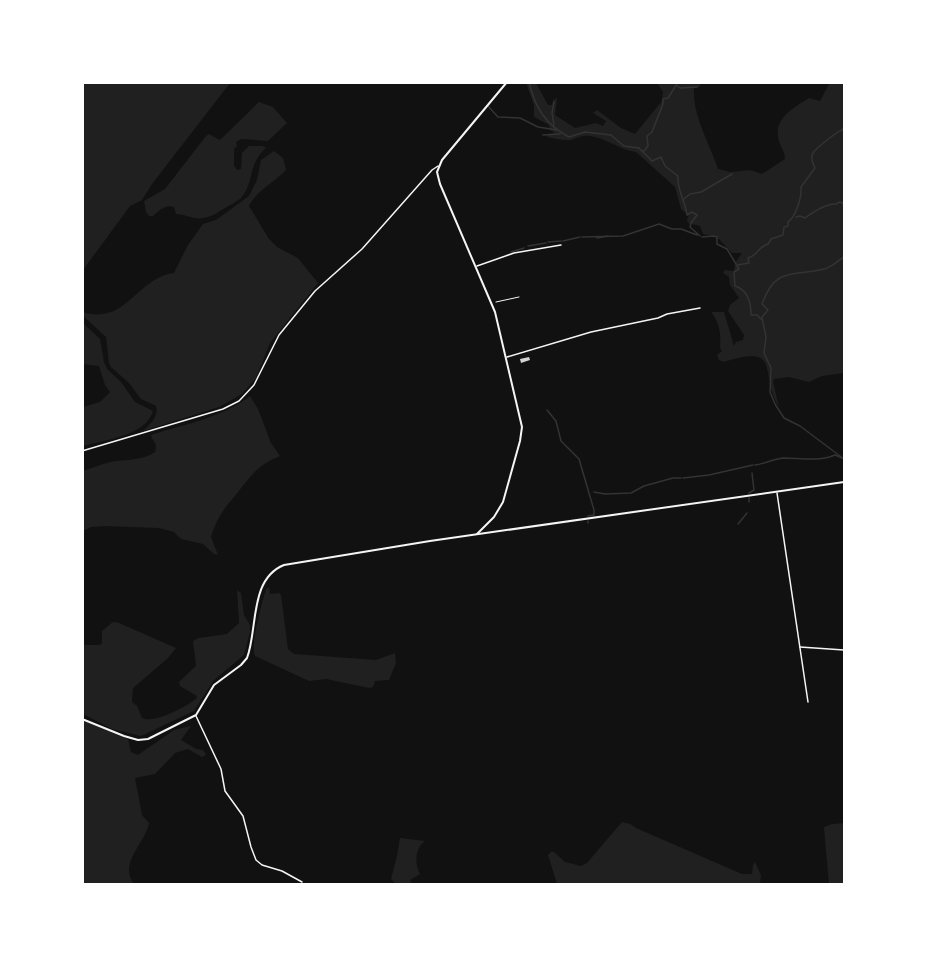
<svg xmlns="http://www.w3.org/2000/svg" width="927" height="967" font-family="'Playfair Display',serif">
	<rect width="100%" height="100%" fill="#111"/>
	<g fill="#202020">
		<polygon points="83,82 230,83 152,184 142,200 130,206 83,270"/>
		<path d="M526,83h10l12,22h4l1,-5 4,-2 -2,17 20,13 21,-5 7,3 3,-5 -13,-8 4,-3 24,18 14,6 27,-33 1,-9 -6,-9h43v4l-6,1c-2,27 16,56 24,81l12,3 20,-2 12,4 23,-15c0,-8 -6,-14 -7,-22 -3,-20 17,-30 31,-39l11,3 9,-17 15,-1v290l-22,3 -13,6 -20,-5 -15,2 -1,3 6,25c-21,-33 5,-64 -56,-45l-4,-2 -2,-5 5,-4 -2,-3c1,-14 0,-25 -9,-36h13l10,34 2,-4 7,-2 1,-5 -16,-24 2,-6 9,-7 -9,-13 -1,-8 -6,-4 2,-3 9,1 1,-8 7,-10h-10l-15,-16 -14,-3 -3,-8 -12,-3 -1,-4 2,-3 -8,-7 -6,-22 -39,-35c-16,-2 -30,-14 -46,-16 -9,-1 -12,2 -19,4 -5,1 -19,-2 -24,-3l1,-3 7,-1 -5,-3 -1,-5 -15,-8v-12z"/>
		<path d="M259,102l14,5 14,16 -19,18 -27,-2 -5,3 1,4 -3,3v16l3,5 4,-1 1,-16 7,-7h14l3,2c-19,17 -11,34 -25,50 -5,4 -11,7 -16,10 -7,4 -13,9 -22,10 -9,2 -17,-4 -27,-4l-2,-7c-9,-3 -15,4 -21,9h-4l-3,-4 -2,-11 21,-12 41,-53 3,-2 11,6z"/>
		<path d="M274,151l9,7 3,12c-11,12 -30,21 -37,36l20,33 8,8 21,11 20,25 -48,60 -14,35 -14,16 -23,13 -76,24c7,-7 16,-14 13,-25l-15,-7 -12,-16 -18,-16 -2,-4 -3,-26 -23,-21v-4c43,14 54,-35 91,-39l14,-28 15,-21 13,-4 33,-24 8,-16 4,-20z"/>
		<path d="M83,323l17,16 4,23 3,7 14,13 14,20 18,9c-7,25 -50,29 -70,35v-39l17,-5 10,-10 -5,-7 -6,-19 -16,-2z"/>
		<path d="M250,396l8,13 13,34 9,13c-22,9 -28,18 -42,36 -14,17 -20,23 -27,45l7,18 -4,-1 -11,-10 -22,-5 -7,-7 -15,-4 -54,-2 -14,1 -8,4v-60c9,-3 19,-7 28,-9 15,-3 31,-1 44,-10 3,-11 -2,-8 -4,-17 33,-11 71,-17 99,-39z"/>
		<path d="M269,587l1,7 9,-1 2,2 7,54 6,5 82,6 19,-7 1,10 -7,17 -14,1 -2,6 -4,1 -43,-9 -17,2 -54,-25c-5,-12 7,-53 11,-67z"/>
		<path d="M237,590l4,3 3,22 6,10v7l-6,23 -30,25 -20,31 -53,25 -29,-7 -29,-15v-69h17l2,-2v-12l11,-9 6,1 57,25 -8,10 -35,30 -1,14 5,4 5,12c12,6 43,-11 54,-19l1,-3 -17,-10 -1,-4 17,-16 -3,-25 6,-3 28,-4 12,-11z"/>
		<path d="M83,720l45,19 3,13 7,3 36,-25 17,-4 -10,14 15,9 7,1 3,5 -4,2 -14,-8 -13,4 -20,21 -20,4 7,37 7,8c-4,21 -31,40 -15,61h-51z"/>
		<polygon points="622,822 630,824 636,828 742,874 752,874 753,865 755,862 761,875 760,884 555,884 557,884 548,855 551,852 554,852 565,862 581,866 587,863"/>
		<polygon points="844,823 844,884 829,884 824,827 832,824"/>
		<path d="M400,838l25,3c-11,8 -10,23 -5,33l-10,6 2,4h-16l-5,-5 6,-23z"/>
	</g>
	<g fill="none" stroke-linecap="round" stroke-linejoin="round">
		<g stroke="#333" stroke-width="1.5">
			<path d="M529,82c6,26 17,43 40,55l16,-5 26,3 13,11 15,2 13,13 9,-4 4,9 13,10c-2,11 8,27 9,39l5,-3 5,3 -6,8 -1,4 10,9"/>
			<polyline points="676,85 680,88 697,87"/>
			<polyline points="488,106 498,117 520,118 538,127 557,130"/>
			<polyline points="554,125 552,113 554,102"/>
			<polyline points="543,135 560,134"/>
			<polyline points="643,152 648,146 647,136 652,132 663,104 663,99 668,98 678,82"/>
			<polyline points="684,199 690,194 701,192 732,174"/>
			<path d="M796,217l4,-1 5,2c7,-5 15,-11 24,-13 11,-3 1,2 11,-3l4,2"/>
			<polyline points="582,237 623,236 659,224 672,229 681,229 697,235"/>
			<polyline points="702,237 713,236 717,237 717,244 727,249 736,264"/>
			<polyline points="597,238 608,236"/>
			<polyline points="563,241 580,237"/>
			<polyline points="548,242 561,241"/>
			<polyline points="528,246 546,243"/>
			<polyline points="511,252 524,248"/>
			<path d="M844,257c-7,4 -12,10 -20,12 -32,8 -48,-3 -62,35l6,6 -6,7 4,20 -2,16 7,15 -1,24 5,12 9,14 16,8 44,33"/>
			<path d="M737,265l12,-2 -1,-5c9,-2 11,-12 20,-14l3,-5 12,-4 1,-8 4,-1v-4c8,-5 14,-26 13,-35l14,-19c-2,-4 -5,-10 -2,-15 3,-5 26,-23 31,-24"/>
			<path d="M737,266l2,3 -5,3 1,14c13,4 16,16 16,29h6l5,5"/>
			<polyline points="547,410 556,421 561,441 579,459 594,510 594,515 588,516"/>
			<path d="M755,465c9,-1 18,-6 28,-7 17,0 36,4 52,-3l7,3"/>
			<polyline points="683,478 709,475 753,465"/>
			<polyline points="844,486 844,504"/>
			<polyline points="594,492 605,494 631,493 644,486 673,478 681,478"/>
			<polyline points="749,493 754,490 752,473"/>
			<polyline points="749,502 749,498"/>
			<polyline points="588,521 588,523"/>
			<polyline points="738,524 747,513"/>
		</g>
	</g>
	<polygon fill="#d3d3d3" points="529,357 530,360 521,363 520,359"/>
	<g fill="none" stroke-linecap="round" stroke-linejoin="round">
		<polyline stroke="#f5f5f5" stroke-width="1" points="496,302 519,297"/>
		<g stroke="#f5f5f5" stroke-width="1.5">
			<polyline points="477,266 514,253 561,245"/>
			<polyline points="507,357 591,332 658,318 667,314 700,308"/>
			<polyline points="82,451 223,409 239,401 254,385 279,335 315,291 362,249 432,170 438,166"/>
			<polyline points="777,493 808,702"/>
			<polyline points="800,647 844,650"/>
			<polyline points="196,716 221,769 225,791 243,816 251,847 256,860 262,865 282,871 302,882"/>
		</g>
		<polyline stroke="#f5f5f5" stroke-width="2" points="477,534 494,517 503,502 520,441 522,427 495,312 440,184 437,172 442,160 507,82"/>
		<path stroke="#f5f5f5" stroke-width="2" d="M82,719l42,17 14,4 10,-1 48,-24 18,-30 27,-20 6,-7c11,-29 2,-79 37,-93l146,-24 414,-59"/>
	</g>
	<rect width="927" height="967" fill="none" stroke="#ffffff" stroke-width="168"/>
</svg>
